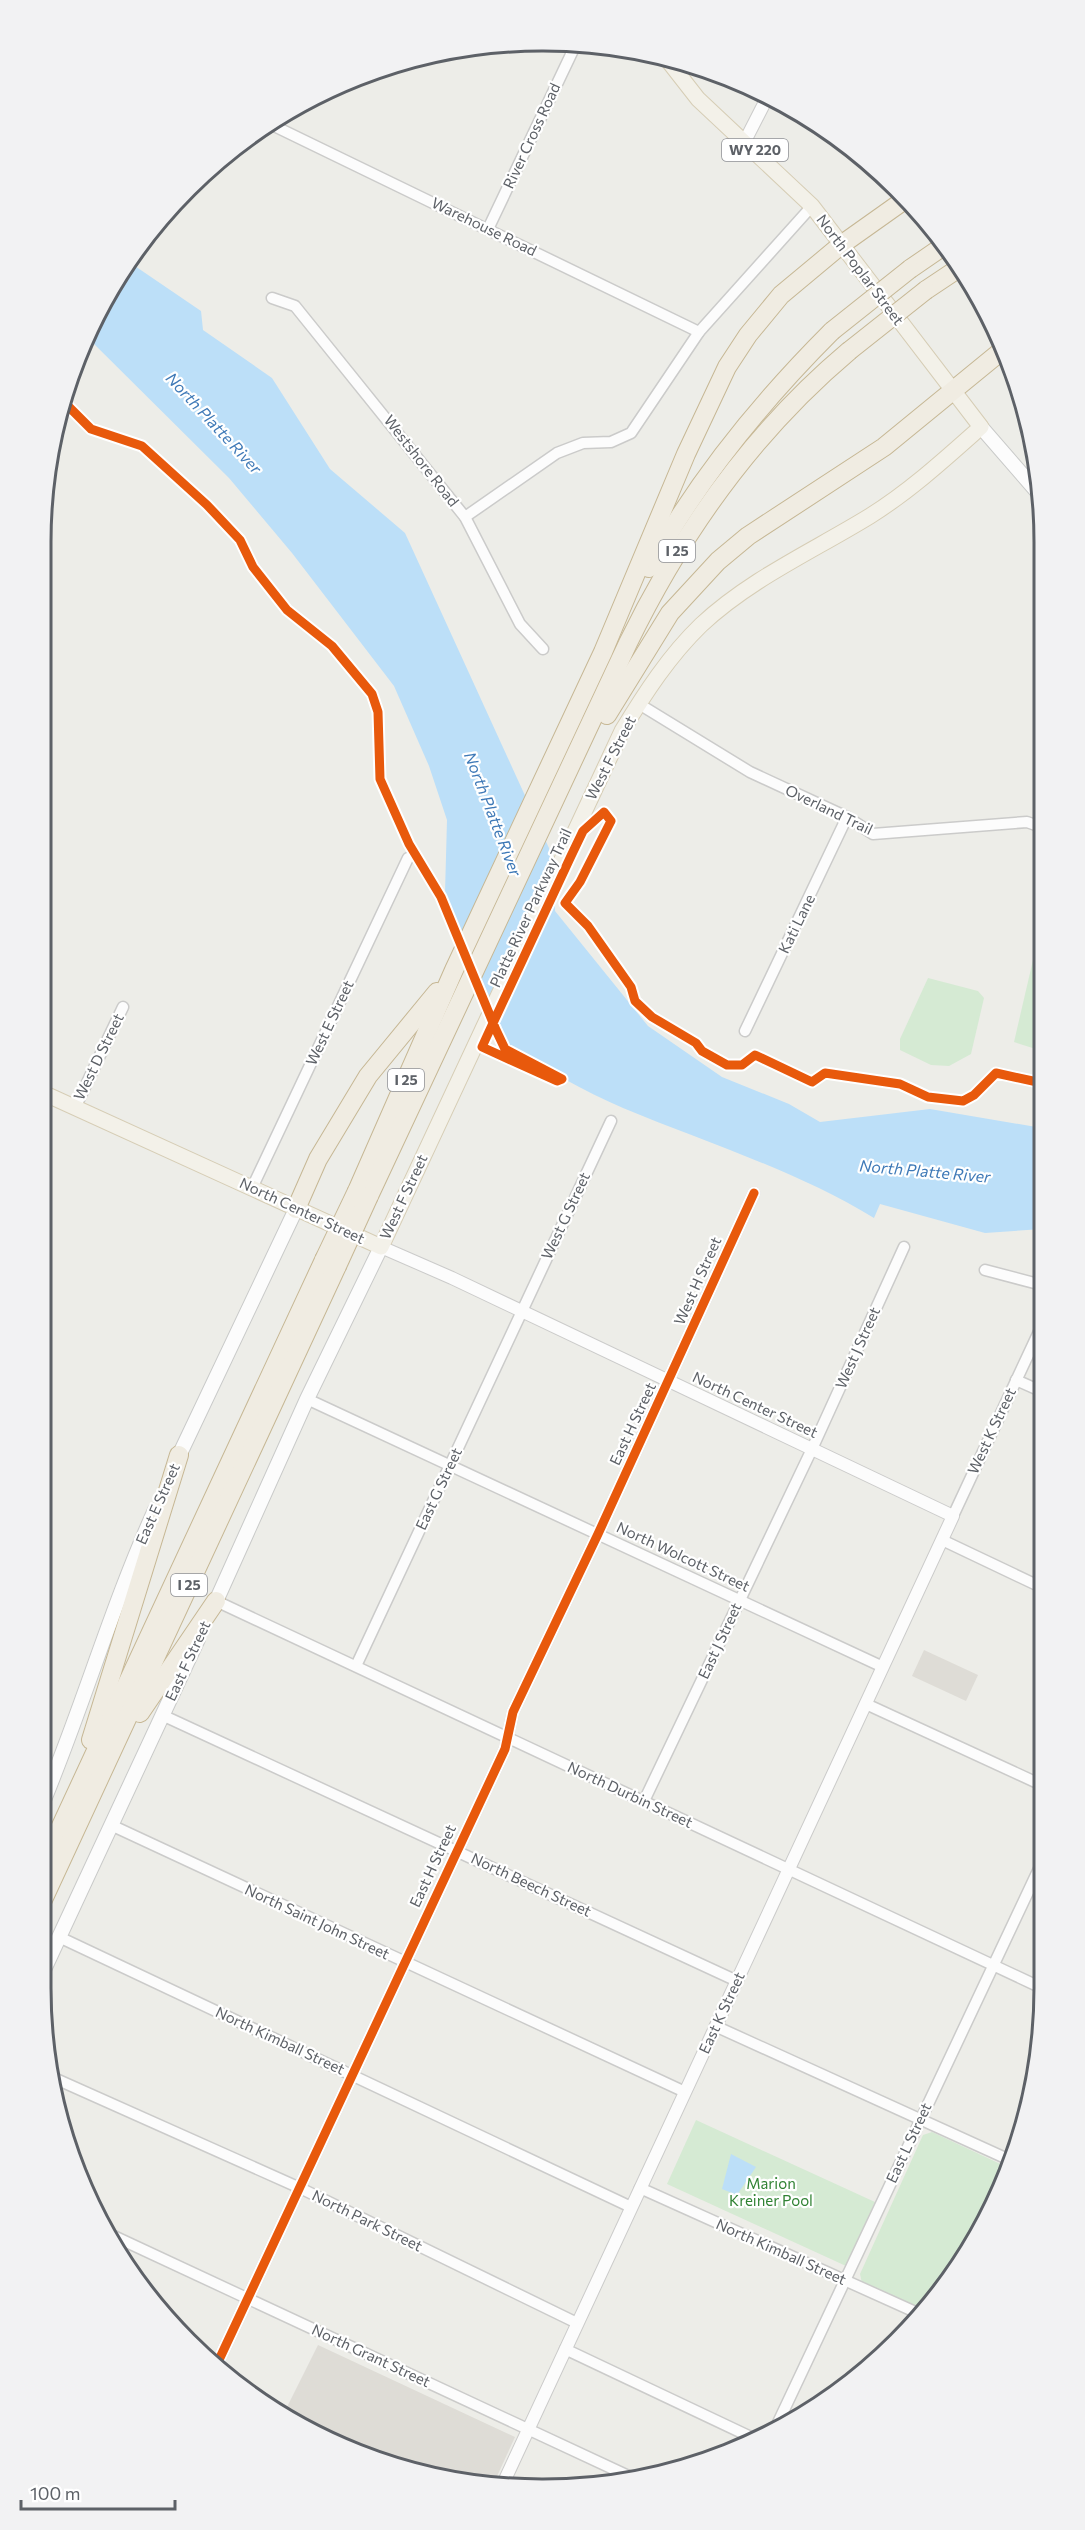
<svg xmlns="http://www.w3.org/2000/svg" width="1085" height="2530" font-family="Commissioner,sans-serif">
	<rect width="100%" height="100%" fill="#edede8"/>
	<g fill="#dedcd6">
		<polygon points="924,1650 978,1675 966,1701 912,1676"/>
		<polygon points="318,2345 515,2437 493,2485 445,2480 292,2422 283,2415"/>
	</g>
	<g fill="#d5ead3">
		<polygon points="1041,934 1042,1051 1014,1042 1036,947"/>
		<polygon points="928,978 978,991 984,998 971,1054 949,1066 931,1065 900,1050 900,1039"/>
		<polygon points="696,2120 875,2202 846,2266 667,2184"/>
		<polygon points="932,2132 1009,2168 977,2238 926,2311 862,2283 860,2274 923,2135"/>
	</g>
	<g fill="#bcdff8">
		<path d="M129,262l72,49 2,19 69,48 58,91 75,64 149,326 1,52 93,115 74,51 67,27 31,18 110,-13 112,19v101l-57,4 -105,-29 -6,14c-79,-48 -167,-75 -251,-110 -41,-17 -79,-41 -117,-62l-61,-153 2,-73 -18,-54 -35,-80 -102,-133 -63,-75 -142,-141 21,-46z"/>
		<polygon points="731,2154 756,2167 737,2195 722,2189"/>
	</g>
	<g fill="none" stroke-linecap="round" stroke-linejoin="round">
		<g stroke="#cbcbca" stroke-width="13">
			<g id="minor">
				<polyline points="270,124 699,332"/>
				<polyline points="488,229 576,44"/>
				<polyline points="272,298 295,306 465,517 520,624 543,649"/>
				<polyline points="465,517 557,453 583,443 611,442 631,433 699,332 812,206"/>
				<polyline points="639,704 750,772 847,817 873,834 1027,822 1041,827"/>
				<polyline points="745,1031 847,817"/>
				<polyline points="75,1108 123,1007"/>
				<polyline points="252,1188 408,858"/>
				<polyline points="985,1270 1042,1285"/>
				<polyline points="1016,1380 1043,1392"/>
				<polyline points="307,1399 883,1667"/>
				<polyline points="953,1516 1043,1323"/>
				<polyline points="942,1540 1043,1588"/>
				<polyline points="216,1601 1044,1989"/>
				<polyline points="356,1666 611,1121"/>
				<polyline points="866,1704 1044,1786"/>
				<polyline points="162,1715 737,1981"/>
				<polyline points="644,1801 812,1449 904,1247"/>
				<polyline points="113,1826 685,2092"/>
				<polyline points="59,1937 631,2207"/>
				<polyline points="715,2026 1012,2161"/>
				<polyline points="56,2079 300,2188 577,2323"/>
				<polyline points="640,2188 922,2315"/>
				<polyline points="105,2232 637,2480"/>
				<polyline points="565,2349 753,2438"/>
				<polyline points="218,2362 505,1749 513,1712 598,1534 754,1193"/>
				<polyline points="775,2429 1044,1858"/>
			</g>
		</g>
		<g stroke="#cbcbca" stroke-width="14">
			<g id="tertiary">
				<polyline points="745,141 767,98"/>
				<polyline points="381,1247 452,1278 953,1516 502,2486"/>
			</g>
		</g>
		<g stroke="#c9cac9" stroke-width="16">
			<g id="secondary">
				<polyline points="981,427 1040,495"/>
				<polyline points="176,1462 296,1209"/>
				<polyline points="213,1608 307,1399 381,1247"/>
				<path d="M41,1807c41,-97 70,-200 114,-297"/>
				<polyline points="41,1976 198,1639"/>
			</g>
		</g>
		<g stroke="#d6cdb5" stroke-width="17">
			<path id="primary" d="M41,1092l340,155 241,-516c23,-38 47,-75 79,-106 49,-46 112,-74 169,-109 40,-25 75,-57 111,-89l-169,-221 -114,-107 -32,-41"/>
		</g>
		<g stroke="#c6b794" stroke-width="20">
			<g id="motorway">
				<polyline points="910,269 945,245"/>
				<polyline points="926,290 959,268"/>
				<path d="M649,568c48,-88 112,-166 183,-237"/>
				<polyline points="607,715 670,613 718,561 748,536 884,447 1005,348"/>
				<polyline points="357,1191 454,970 603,652 686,454 727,367 748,335 781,295 841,245 903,201"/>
				<path d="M369,1196l259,-553c54,-111 126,-212 221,-292"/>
				<polyline points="296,1209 318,1159 368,1076 437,992"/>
				<polyline points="140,1713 216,1601"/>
				<polyline points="91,1740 179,1455"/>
				<polyline points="41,1869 324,1260"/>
				<polyline points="41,1904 337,1266"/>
			</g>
		</g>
		<use href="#minor" stroke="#fcfcfc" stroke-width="10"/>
		<use href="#tertiary" stroke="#fcfcfc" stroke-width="12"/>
		<use href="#secondary" stroke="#fcfcfc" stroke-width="14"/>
		<use href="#primary" stroke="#f3f1e9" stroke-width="15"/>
		<use href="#motorway" stroke="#f0ece2" stroke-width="18"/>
		<polyline stroke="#e4e4e4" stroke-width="3" stroke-dasharray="1.5 8" stroke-linecap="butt" points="55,454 95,321"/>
		<g stroke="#c6b794" stroke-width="20" stroke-linecap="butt">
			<g id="motorway-bridge">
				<polyline points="832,331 910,269"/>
				<polyline points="849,351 926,290"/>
				<polyline points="324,1260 357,1191"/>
				<polyline points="337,1266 369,1196"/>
			</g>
		</g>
		<use href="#motorway-bridge" stroke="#f0ece2" stroke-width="18"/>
		<g stroke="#fff" stroke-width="13">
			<g id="cycleway">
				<polyline points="63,407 67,405 91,429 142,446 207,505 240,540 253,567 287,610 332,646 372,694 378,712 380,779 409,844 441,897 496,1030 505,1049 562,1079 557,1081 482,1047 487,1036 571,856 583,831 604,812 611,821 580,882 565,903 588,926 631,987 635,1001 652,1017 696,1043 702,1051 727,1065 742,1065 755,1055 812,1082 825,1073 900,1084 928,1097 963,1101 974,1095 996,1073 1042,1083"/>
				<polyline points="218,2362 505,1749 513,1712 598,1534 754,1193"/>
			</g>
		</g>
		<use href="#cycleway" stroke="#e8590c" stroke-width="9"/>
	</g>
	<g text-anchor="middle" stroke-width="4.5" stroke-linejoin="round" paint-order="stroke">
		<g fill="#fff" stroke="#8e9095" stroke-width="1.5">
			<rect x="722" y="139" width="66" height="22" rx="4.5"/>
			<rect x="659" y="540" width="36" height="22" rx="4.5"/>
			<rect x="388" y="1069" width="36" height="22" rx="4.5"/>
			<rect x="171" y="1574" width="36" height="22" rx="4.5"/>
		</g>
		<g font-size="14" font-weight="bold" fill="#5d6167">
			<text x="755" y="155">WY 220</text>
			<text x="677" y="556">I 25</text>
			<text x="406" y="1085">I 25</text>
			<text x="189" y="1590">I 25</text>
		</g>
		<g font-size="15" fill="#5d6167" stroke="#fff">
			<text transform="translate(532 136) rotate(-65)" y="5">River Cross Road</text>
			<text transform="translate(484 227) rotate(26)" y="5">Warehouse Road</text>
			<text transform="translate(860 270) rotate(53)" y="5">North Poplar Street</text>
			<text transform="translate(421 461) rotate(52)" y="5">Westshore Road</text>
			<text transform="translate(611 758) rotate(-63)" y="5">West F Street</text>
			<text transform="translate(829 810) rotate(26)" y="5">Overland Trail</text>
			<text transform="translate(531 908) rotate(-65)" y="5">Platte River Parkway Trail</text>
			<text transform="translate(797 924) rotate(-64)" y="5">Kati Lane</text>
			<text transform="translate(330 1023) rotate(-65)" y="5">West E Street</text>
			<text transform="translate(99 1057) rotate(-64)" y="5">West D Street</text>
			<text transform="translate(404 1197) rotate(-65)" y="5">West F Street</text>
			<text transform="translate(302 1211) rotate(25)" y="5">North Center Street</text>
			<text transform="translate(566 1216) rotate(-65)" y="5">West G Street</text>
			<text transform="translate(698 1281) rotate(-66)" y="5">West H Street</text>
			<text transform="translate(858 1348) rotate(-66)" y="5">West J Street</text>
			<text transform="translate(755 1405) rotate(25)" y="5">North Center Street</text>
			<text transform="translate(633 1424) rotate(-65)" y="5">East H Street</text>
			<text transform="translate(992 1431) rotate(-65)" y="5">West K Street</text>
			<text transform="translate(439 1489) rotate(-65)" y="5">East G Street</text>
			<text transform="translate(158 1504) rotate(-66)" y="5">East E Street</text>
			<text transform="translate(683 1557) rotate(25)" y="5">North Wolcott Street</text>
			<text transform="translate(720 1641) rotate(-65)" y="5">East J Street</text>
			<text transform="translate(188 1661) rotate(-65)" y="5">East F Street</text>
			<text transform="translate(630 1795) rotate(25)" y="5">North Durbin Street</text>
			<text transform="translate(433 1866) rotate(-65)" y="5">East H Street</text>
			<text transform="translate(531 1885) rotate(25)" y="5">North Beech Street</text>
			<text transform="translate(317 1922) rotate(25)" y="5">North Saint John Street</text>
			<text transform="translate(722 2013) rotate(-65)" y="5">East K Street</text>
			<text transform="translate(280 2041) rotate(25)" y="5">North Kimball Street</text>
			<text transform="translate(909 2143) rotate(-65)" y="5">East L Street</text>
			<text transform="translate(367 2221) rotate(26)" y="5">North Park Street</text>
			<text transform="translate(781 2252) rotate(24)" y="5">North Kimball Street</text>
			<text transform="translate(371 2356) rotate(25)" y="5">North Grant Street</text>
		</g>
		<g font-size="15" fill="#308233" stroke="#fff">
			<text x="771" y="2189">Marion<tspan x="771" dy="17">Kreiner Pool</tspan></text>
		</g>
		<g font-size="16" font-style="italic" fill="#3e79b7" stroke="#fff">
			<text transform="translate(214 423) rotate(47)" y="6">North Platte River</text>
			<text transform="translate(493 814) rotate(69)" y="6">North Platte River</text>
			<text transform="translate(925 1171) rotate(5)" y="6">North Platte River</text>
		</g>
	</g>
	<path d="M0 0H1085V2530H0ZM542 51H543A491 491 0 0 1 1034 542V1988A491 491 0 0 1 543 2479H542A491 491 0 0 1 51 1988V542A491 491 0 0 1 542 51Z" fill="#f2f2f3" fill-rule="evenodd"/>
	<path fill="none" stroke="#5d6167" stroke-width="3" d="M542 51H543A491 491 0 0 1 1034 542V1988A491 491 0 0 1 543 2479H542A491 491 0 0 1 51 1988V542A491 491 0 0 1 542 51Z"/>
	<path d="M21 2500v9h154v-9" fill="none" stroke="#5d6167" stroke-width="3"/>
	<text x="30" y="2500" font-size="18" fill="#5d6167" stroke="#ffffff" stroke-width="4.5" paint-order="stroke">100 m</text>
</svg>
